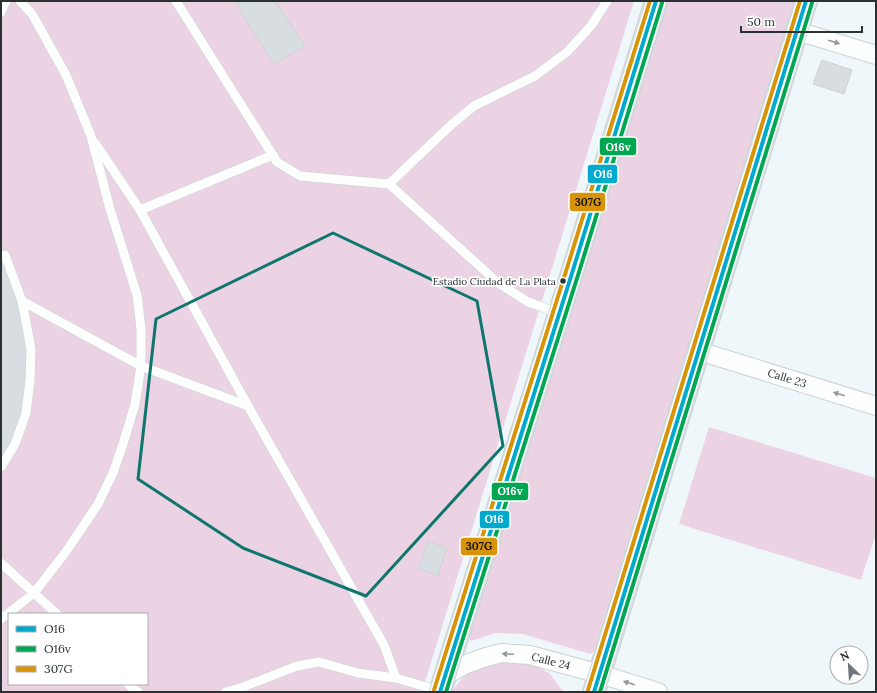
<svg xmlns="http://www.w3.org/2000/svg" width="877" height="693" font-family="Lora,serif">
	<rect width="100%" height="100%" fill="#f0f7fa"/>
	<g fill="#ecd3e4" fill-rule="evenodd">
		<path d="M1,1h633l-212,691h-421zM9,614h138v70h-138z"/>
		<polygon points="663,1 794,1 594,651 590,654 523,634 495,633 471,641 468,637"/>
		<polygon points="709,427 876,478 876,533 861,580 679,524"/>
		<polygon points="496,660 531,663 549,673 564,692 451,692 465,675 481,666"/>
	</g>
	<g fill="#d7dde0" stroke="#ccd3d5">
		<polygon points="236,1 275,1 305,46 274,64 241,13"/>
		<polygon points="822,60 852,70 844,94 813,84"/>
		<polygon points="1,243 22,301 30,380 15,444 1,462"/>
		<polygon points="428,541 447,548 438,575 419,569"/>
	</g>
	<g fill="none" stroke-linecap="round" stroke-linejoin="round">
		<g stroke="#ccd3d5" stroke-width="10">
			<g id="service">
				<polyline points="176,1 277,162 300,176 389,184 497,282 528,302 559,313"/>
				<polyline points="1,12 6,1"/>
				<polyline points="95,143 140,210 248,406 384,645 396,678"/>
				<polyline points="389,184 451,125 474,106 535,76 567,52 591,26 607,1"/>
				<polyline points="140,210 273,155"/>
				<polyline points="22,301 141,366 248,406"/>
				<polyline points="1,467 15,444 26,413 30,380 31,349 22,301 5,255"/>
				<polyline points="1,563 57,614"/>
				<polyline points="1,619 34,593 65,553 98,504 113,473 123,444 135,404 141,366 141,329 137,295 110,209 91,136 66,75 32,14 20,1"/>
				<polyline points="128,684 132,688 138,692"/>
				<polyline points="226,692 243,687 297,666 319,662 358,673 396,678 440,691"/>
			</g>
		</g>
		<g stroke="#ccd3d5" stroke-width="20">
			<g id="minor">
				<polyline points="797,31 876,55"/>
				<polyline points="699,351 876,406"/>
				<polyline points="445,676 464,665 486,657 502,653 530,655 600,674 658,692"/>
			</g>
		</g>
		<g stroke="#cfd3d5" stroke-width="24">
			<g id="trunk">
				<polyline points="440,692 573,270 656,1"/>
				<polyline points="594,692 806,1"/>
			</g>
		</g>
		<use href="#service" stroke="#fdfefe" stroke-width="9"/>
		<use href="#minor" stroke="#fdfefe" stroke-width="18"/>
		<use href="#trunk" stroke="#d1dfe2" stroke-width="22"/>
		<g stroke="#fff" stroke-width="7">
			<g id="bus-1">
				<polyline points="440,692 573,270 656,1"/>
				<polyline points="594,692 806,1"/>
			</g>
		</g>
		<g stroke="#fff" stroke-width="7">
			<g id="bus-2">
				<polyline points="446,692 579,272 662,3"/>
				<polyline points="600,692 812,3"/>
			</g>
		</g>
		<g stroke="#fff" stroke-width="7">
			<g id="bus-3">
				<polyline points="434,690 567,268 650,1"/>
				<polyline points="588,690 800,1"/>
			</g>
		</g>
		<use href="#bus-1" stroke="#00a9ce" stroke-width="4"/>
		<use href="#bus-2" stroke="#00a651" stroke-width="4"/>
		<use href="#bus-3" stroke="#d89408" stroke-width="4"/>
	</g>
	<defs><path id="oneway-solid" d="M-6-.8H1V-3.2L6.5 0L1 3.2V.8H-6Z"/></defs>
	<g fill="#949898">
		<use href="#oneway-solid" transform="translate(834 42) rotate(17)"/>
		<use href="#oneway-solid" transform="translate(839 394) rotate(-163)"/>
		<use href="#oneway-solid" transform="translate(508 654) rotate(-178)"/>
		<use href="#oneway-solid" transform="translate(629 683) rotate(-162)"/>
	</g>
	<path fill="none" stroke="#0f766e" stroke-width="3" stroke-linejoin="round" d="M333,233l144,68 26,145 -137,150 -123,-48 -105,-69 18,-160z"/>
	<circle fill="#2a3133" stroke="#fff" stroke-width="1.5" cx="563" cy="281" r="3.5"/>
	<g text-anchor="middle" stroke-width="3.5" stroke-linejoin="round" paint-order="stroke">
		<g font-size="10" fill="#2a3133" stroke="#fff" text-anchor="end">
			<text x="556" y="285">Estadio Ciudad de La Plata</text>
		</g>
		<g font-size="11" fill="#2a3133" stroke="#fff">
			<text transform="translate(787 378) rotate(17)" y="4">Calle 23</text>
			<text transform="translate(551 661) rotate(14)" y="4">Calle 24</text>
		</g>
	</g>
	<g stroke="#fff" stroke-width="1.5">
		<rect x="599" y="137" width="38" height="19" rx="4" fill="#00a651"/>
		<rect x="587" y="164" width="31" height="20" rx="4" fill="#00a9ce"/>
		<rect x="569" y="192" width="37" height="20" rx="4" fill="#d89408"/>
		<rect x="491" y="482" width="38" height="19" rx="4" fill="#00a651"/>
		<rect x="479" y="510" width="31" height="19" rx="4" fill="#00a9ce"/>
		<rect x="460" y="537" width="38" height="19" rx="4" fill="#d89408"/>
	</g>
	<g font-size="11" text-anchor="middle" font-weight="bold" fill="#fff">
		<text x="618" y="151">O16v</text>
		<text x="603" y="178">O16</text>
		<text x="510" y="495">O16v</text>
		<text x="494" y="523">O16</text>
	</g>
	<g font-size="11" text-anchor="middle" font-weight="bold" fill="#111">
		<text x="588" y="206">307G</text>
		<text x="479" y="550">307G</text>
	</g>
	<rect width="877" height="693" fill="none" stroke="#2a3133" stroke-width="4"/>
	<rect x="8" y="613" width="140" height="72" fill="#ffffff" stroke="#aaadad"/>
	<rect x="16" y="626" width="20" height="6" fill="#00a9ce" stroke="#aaadad"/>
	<text x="44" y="633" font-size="12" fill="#2a3133">O16</text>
	<rect x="16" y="646" width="20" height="6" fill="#00a651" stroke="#aaadad"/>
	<text x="44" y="653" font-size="12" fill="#2a3133">O16v</text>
	<rect x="16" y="666" width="20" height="6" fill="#d89408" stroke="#aaadad"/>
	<text x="44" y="673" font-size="12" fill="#2a3133">307G</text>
	<g transform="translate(849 665) rotate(335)"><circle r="19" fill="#ffffff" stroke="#aaadad"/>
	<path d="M0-3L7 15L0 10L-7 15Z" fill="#6f7679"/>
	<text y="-6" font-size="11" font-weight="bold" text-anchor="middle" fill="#2a3133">N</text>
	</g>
	<path d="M741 26v6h121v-6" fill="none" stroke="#2a3133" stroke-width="2"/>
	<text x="747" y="26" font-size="12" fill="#2a3133" stroke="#ffffff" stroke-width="3" paint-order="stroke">50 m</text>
</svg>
